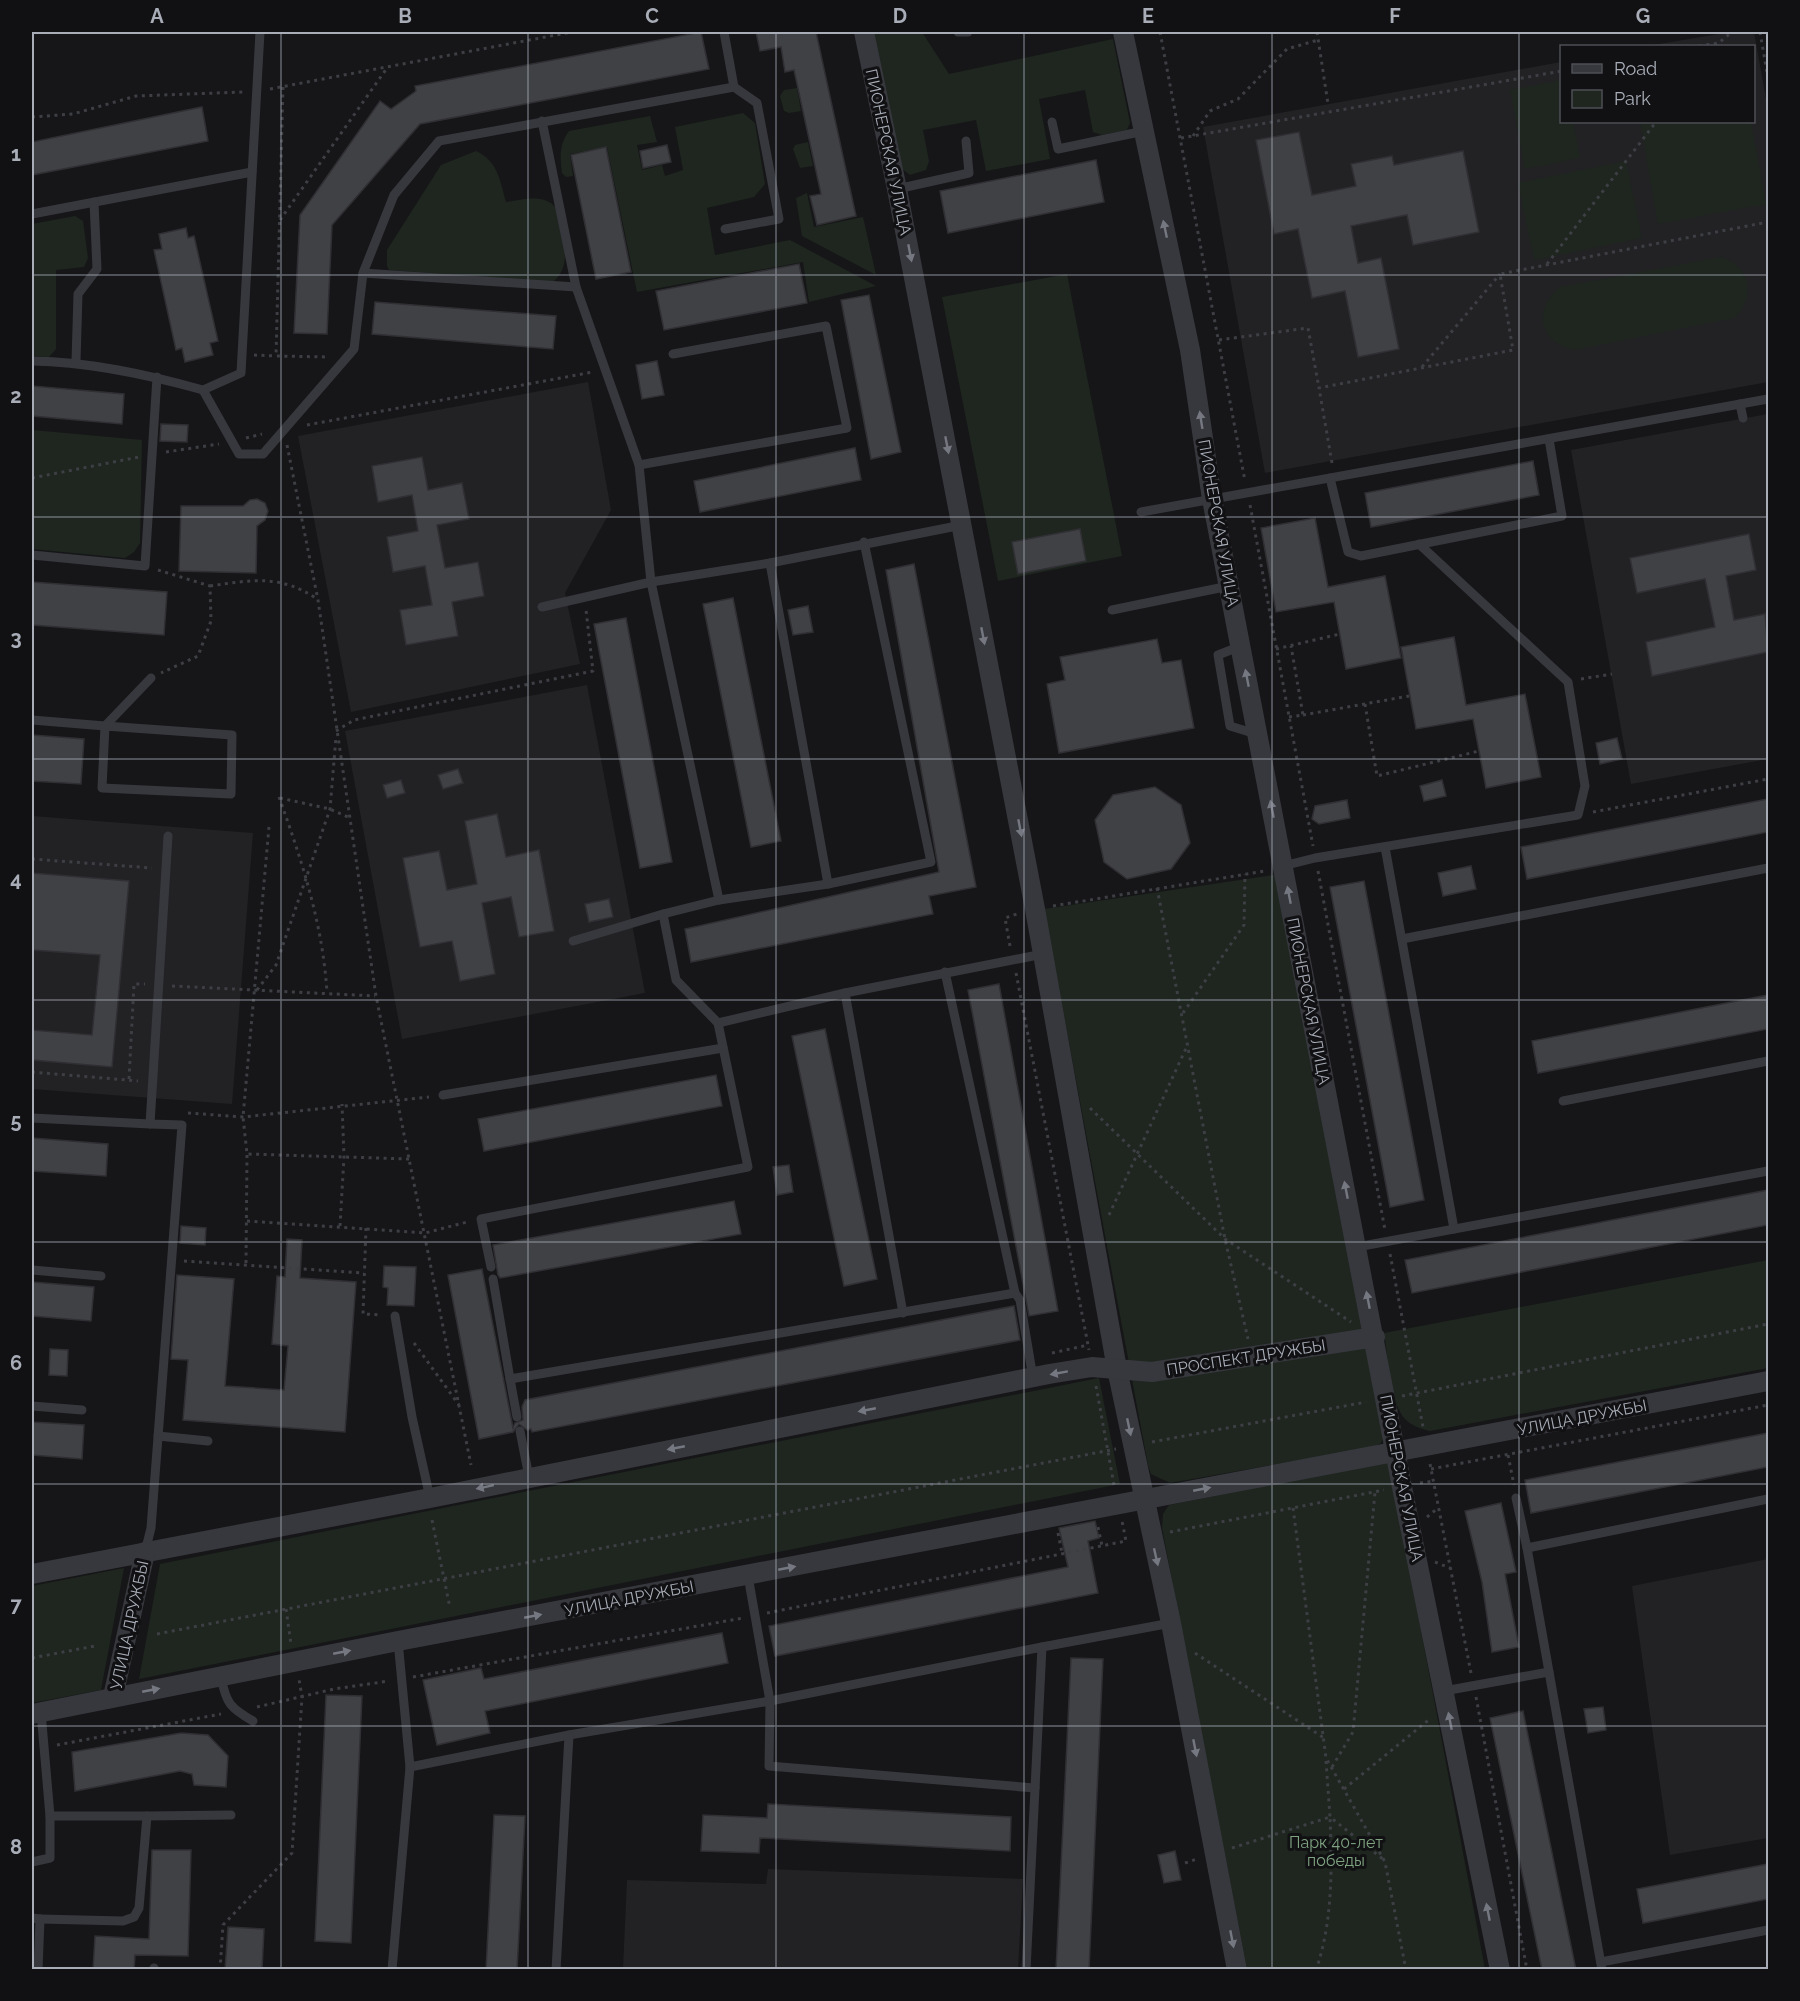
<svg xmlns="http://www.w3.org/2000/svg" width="1800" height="2001" font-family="Raleway,sans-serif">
	<rect width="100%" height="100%" fill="#161618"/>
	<g fill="#222225">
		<polygon points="1731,32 1754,32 1768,110 1768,382 1265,473 1203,127 1561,62 1562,122 1754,122 1754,46 1647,46"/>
		<polygon points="588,382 611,510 565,593 580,664 351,712 298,436"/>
		<polygon points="1768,414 1768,759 1631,784 1571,450"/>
		<polygon points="587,685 645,993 402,1039 345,731"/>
		<polygon points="32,816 253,833 232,1104 32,1089"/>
		<polygon points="1768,1559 1768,1838 1670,1855 1632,1586"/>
		<polygon points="768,1869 1023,1879 1018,1969 623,1969 627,1880 766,1884"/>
	</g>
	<g fill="#1e261f">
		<polygon points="872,32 922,32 949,74 1113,39 1130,123 1127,130 1102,135 1093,132 1085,90 1039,99 1050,159 986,171 976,120 923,130 929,161 926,170 910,175 902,169"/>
		<polygon points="1561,80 1562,122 1573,122 1580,158 1525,169 1510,90"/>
		<polygon points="797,88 801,111 789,113 784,111 780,96 784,90"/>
		<path d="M743,113l12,10 10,61 -11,13 -47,11 8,47 75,-15 86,46 -67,16 -6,-40 -166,30 -30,-145 -37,7 3,22 -7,1 -4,-4c-2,-17 -3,-28 7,-42l81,-15 7,26 -20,3 5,25 20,-5 3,11 18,-6 -8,-43z"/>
		<polygon points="1640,122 1751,122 1766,204 1658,224"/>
		<polygon points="808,142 813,166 800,168 793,149 795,145"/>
		<path d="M476,151c22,10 24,30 30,51 16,-2 38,-9 50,6 5,25 19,56 -3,74l-164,-12 -2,-4v-16l54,-85z"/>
		<polygon points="1626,161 1642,238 1534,260 1518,183"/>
		<polygon points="807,193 814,227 863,217 876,275 802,236 796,198"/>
		<polygon points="75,216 83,221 88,258 84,267 56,270 56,349 49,357 32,356 32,224"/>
		<path d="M1721,257c30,10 35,39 14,61l-160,32c-36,-7 -43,-40 -15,-63z"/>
		<polygon points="1067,274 1122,556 998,581 942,297"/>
		<polygon points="32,430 142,440 140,543 134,552 125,558 32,549"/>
		<polygon points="1280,874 1385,1434 1381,1443 1373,1447 1170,1483 1151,1474 1148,1465 1044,909"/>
		<path d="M1768,1260v108l-338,63c-9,-2 -18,-5 -25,-12 -15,-16 -17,-64 -21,-86z"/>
		<polygon points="1099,1378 1120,1484 139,1679 160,1564"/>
		<polygon points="1389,1461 1485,1969 1247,1969 1162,1528 1163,1514 1169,1505"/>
		<polygon points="124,1568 101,1690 32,1703 32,1586"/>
	</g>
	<g fill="#404145" stroke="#303034" stroke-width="1.5">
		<polygon points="701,32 709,69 420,124 332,225 327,334 294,333 300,215 380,101 391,109 416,91 415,86"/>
		<polygon points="756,32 816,32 856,216 817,225 810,196 821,194 794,70 785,72 781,47 760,51"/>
		<polygon points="202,107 208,141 32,175 32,142"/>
		<polygon points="1299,132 1312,195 1356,186 1351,164 1392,156 1394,165 1463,151 1479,232 1413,245 1407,215 1351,226 1358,263 1381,258 1399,349 1358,357 1345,291 1312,298 1298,229 1274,234 1256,140"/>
		<polygon points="667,145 671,162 643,168 640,151"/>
		<polygon points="606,147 631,272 596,279 571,155"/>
		<polygon points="1096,160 1104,202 948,233 940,191"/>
		<polygon points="186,228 188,238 194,236 218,341 210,343 213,355 185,362 182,348 176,350 154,250 162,249 159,234"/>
		<polygon points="799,264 807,303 664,330 656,291"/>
		<polygon points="869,295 901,452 871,459 841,300"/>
		<polygon points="375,302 556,316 553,349 372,334"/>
		<polygon points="657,361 664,395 642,399 636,365"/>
		<polygon points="32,386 124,394 122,424 32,416"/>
		<polygon points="161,424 188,425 187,442 160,441"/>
		<polygon points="855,448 861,480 700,512 694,481"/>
		<polygon points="422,457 428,490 462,483 469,519 437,525 445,568 478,562 484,596 452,602 458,636 406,645 400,610 432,605 425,566 393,572 387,537 418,531 412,495 378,502 372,466"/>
		<polygon points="1533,461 1539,495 1371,527 1365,493"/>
		<polygon points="257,499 265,503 268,511 265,520 257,526 256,573 179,571 181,506 243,506 250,500"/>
		<polygon points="1315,518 1328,587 1385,576 1401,658 1346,669 1334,602 1276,612 1261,528"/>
		<polygon points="1080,529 1086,561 1018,574 1012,542"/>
		<polygon points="1749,534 1756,570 1726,576 1734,620 1765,614 1768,652 1652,676 1646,642 1715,627 1705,579 1637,593 1630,558"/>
		<polygon points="914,564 976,887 929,896 933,914 691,962 685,929 939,872 886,570"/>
		<polygon points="32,582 167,592 164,635 32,625"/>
		<polygon points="733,598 781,841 751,847 703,604"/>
		<polygon points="808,606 813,632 793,635 788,610"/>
		<polygon points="626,618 672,862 640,868 594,624"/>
		<polygon points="1454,637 1466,705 1525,694 1541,777 1486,788 1473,719 1416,729 1401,647"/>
		<polygon points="1157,639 1162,663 1181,660 1194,728 1059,753 1047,684 1065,680 1060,657"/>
		<polygon points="32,735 84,739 81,784 32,781"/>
		<polygon points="1617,738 1622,759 1600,764 1596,743"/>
		<polygon points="458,769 463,783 443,789 438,775"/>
		<polygon points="401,780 405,793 387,798 383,785"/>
		<polygon points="1442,780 1446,796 1424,801 1420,786"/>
		<polygon points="1155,787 1181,805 1190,843 1171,869 1127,879 1104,862 1095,820 1113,795"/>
		<polygon points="1768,799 1768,832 1527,879 1521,847"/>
		<polygon points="1347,800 1350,818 1319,824 1312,819 1315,806"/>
		<polygon points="497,814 506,857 539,850 554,931 519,937 511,897 482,903 495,974 460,981 452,941 420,947 403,858 439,851 447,890 477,884 465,821"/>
		<polygon points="1471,866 1476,889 1443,896 1438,873"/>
		<polygon points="32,873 129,881 112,1067 32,1060 32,1030 92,1035 100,955 32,950"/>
		<polygon points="1364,881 1424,1200 1390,1207 1330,887"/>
		<polygon points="609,899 613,917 589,922 585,904"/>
		<polygon points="999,984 1058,1311 1029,1316 968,990"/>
		<polygon points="1768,995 1768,1029 1538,1073 1532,1041"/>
		<polygon points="825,1029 877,1279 844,1286 792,1036"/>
		<polygon points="716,1075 722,1106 484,1151 478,1119"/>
		<polygon points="32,1138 108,1144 106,1176 32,1171"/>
		<polygon points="789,1165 793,1192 777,1195 773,1167"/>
		<polygon points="1768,1190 1768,1225 1412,1293 1405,1260"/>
		<polygon points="734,1201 741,1234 500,1278 498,1275 493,1245"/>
		<polygon points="181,1226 206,1228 205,1245 180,1243"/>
		<polygon points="287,1239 302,1240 300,1278 356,1282 345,1432 183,1420 188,1360 171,1359 177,1275 234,1279 225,1386 284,1390 288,1346 272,1344 277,1276 285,1277"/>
		<polygon points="384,1266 416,1267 414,1306 387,1305 388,1288 383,1287"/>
		<polygon points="482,1269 513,1428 515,1423 523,1420 522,1407 525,1400 1014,1306 1020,1340 532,1432 531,1429 527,1430 519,1424 513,1432 479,1439 448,1275"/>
		<polygon points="32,1282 94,1287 91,1321 32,1316"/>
		<polygon points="50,1349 68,1350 67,1376 49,1375"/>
		<polygon points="32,1422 84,1425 82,1459 32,1455"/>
		<polygon points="1768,1433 1768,1467 1531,1513 1525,1480"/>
		<polygon points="1501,1503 1516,1572 1505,1574 1519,1647 1492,1652 1482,1582 1465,1511"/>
		<polygon points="1095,1521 1099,1538 1088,1541 1098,1593 775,1656 769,1626 1068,1567 1059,1528"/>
		<polygon points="722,1633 728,1663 485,1711 490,1733 437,1745 423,1680 481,1668 484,1679"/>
		<polygon points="1071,1658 1103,1659 1089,1970 1056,1970"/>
		<polygon points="326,1695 362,1696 351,1943 315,1941"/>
		<polygon points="1603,1707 1606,1730 1588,1733 1584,1709"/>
		<polygon points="1523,1711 1576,1970 1542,1970 1490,1718"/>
		<polygon points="181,1733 208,1735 228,1756 226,1787 194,1785 192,1774 180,1771 75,1791 72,1752"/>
		<polygon points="768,1804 1011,1817 1010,1851 760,1838 759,1853 701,1851 703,1815 767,1818"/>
		<polygon points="494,1815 525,1816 517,1970 486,1970"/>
		<polygon points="152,1850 191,1850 188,1956 135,1955 134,1970 93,1970 95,1936 149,1939"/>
		<polygon points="1175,1851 1181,1880 1164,1883 1158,1855"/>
		<polygon points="1768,1864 1768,1899 1643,1923 1637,1889"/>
		<polygon points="228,1927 264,1929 262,1970 225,1970"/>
	</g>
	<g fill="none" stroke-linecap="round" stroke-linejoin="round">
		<g stroke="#3d3f44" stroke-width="3" stroke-dasharray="3 4.5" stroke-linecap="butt">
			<polyline points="1160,32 1245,481"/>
			<polyline points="1317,32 1328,104"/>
			<polyline points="1760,32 1768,78"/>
			<polyline points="1699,46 1718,43"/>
			<polyline points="1715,46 1732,32"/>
			<polyline points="283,87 276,356 329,357"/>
			<polyline points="270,89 572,32"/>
			<polyline points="32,117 73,114 136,96 243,92"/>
			<polyline points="1193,136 1210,111 1238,99 1287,49 1318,40"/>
			<polyline points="1181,138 1562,71"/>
			<polyline points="280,220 387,68"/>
			<polyline points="1547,264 1656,122"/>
			<polyline points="1219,340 1308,328 1319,388"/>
			<polyline points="254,355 276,356"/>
			<polyline points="1422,367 1500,274"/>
			<polyline points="307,425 593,372"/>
			<polyline points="246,438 262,434"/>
			<polyline points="287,445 318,600 376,996 471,1465"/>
			<polyline points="166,452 219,444"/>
			<polyline points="1332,463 1319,388 1513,350 1500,274 1768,222"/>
			<polyline points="32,478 139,457"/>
			<polyline points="1250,505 1313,846"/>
			<polyline points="158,570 210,586 211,621 198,656 161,673"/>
			<path d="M210,586c41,-6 71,-12 107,13"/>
			<polyline points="1276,649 1340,634"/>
			<polyline points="1581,679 1612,674"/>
			<polyline points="1365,704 1377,776 1479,751"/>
			<polyline points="1303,715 1409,696"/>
			<polyline points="1289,717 1303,715 1291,646"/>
			<polyline points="336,731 354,720 593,671 586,610"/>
			<path d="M279,797c23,64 44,128 48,196"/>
			<polyline points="280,798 330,809 350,818"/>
			<polyline points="1593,812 1768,779"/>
			<polyline points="269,827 243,1117 247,1154 410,1159"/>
			<polyline points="32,859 152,868"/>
			<polyline points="1318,871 1385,1230"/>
			<polyline points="1157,888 1225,1239 1248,1339"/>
			<polyline points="1053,906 1265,871"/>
			<polyline points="1010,946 1005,918 1017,914"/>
			<polyline points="1016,973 1089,1350"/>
			<polyline points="172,986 375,996"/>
			<polyline points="257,990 276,965 330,809 336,737"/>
			<polyline points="1183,1013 1244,925 1245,874"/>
			<polyline points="32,1072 138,1081"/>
			<polyline points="129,1079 134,984 145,984"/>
			<polyline points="1090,1108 1225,1239 1351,1322"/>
			<polyline points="188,1113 243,1117 429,1097"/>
			<polyline points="1109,1215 1188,1044"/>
			<polyline points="247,1221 425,1233 467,1222"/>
			<polyline points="340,1226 344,1157 342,1104"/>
			<polyline points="366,1228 363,1314 382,1315"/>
			<polyline points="1390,1254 1423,1427"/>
			<polyline points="184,1261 364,1273"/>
			<polyline points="246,1263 247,1154"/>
			<polyline points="414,1343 459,1405"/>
			<polyline points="1052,1353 1088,1345"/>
			<polyline points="1096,1386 1114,1485"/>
			<polyline points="1402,1396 1768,1324"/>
			<polyline points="1152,1442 1366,1402"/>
			<polyline points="1508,1455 1514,1485"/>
			<polyline points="1430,1464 1471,1673"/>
			<polyline points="1431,1469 1768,1405"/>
			<polyline points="1420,1483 1433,1481"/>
			<polyline points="1293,1508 1326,1758 1385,1862 1406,1970"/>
			<polyline points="1427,1517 1438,1508"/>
			<polyline points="432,1520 450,1608"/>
			<polyline points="1098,1527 1102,1546"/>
			<polyline points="1170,1532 1384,1490"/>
			<polyline points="1058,1533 1062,1553"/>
			<polyline points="1435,1562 1450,1568"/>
			<polyline points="286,1609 291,1644"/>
			<polyline points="767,1613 1126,1541 1122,1521"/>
			<polyline points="157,1634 1116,1449"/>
			<polyline points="1195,1653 1324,1738"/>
			<polyline points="32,1658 95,1646"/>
			<polyline points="413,1677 743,1618"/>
			<polyline points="1476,1697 1527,1970"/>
			<polyline points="257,1707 334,1689 389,1681"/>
			<polyline points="57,1745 221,1714"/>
			<polyline points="1326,1761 1330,1817 1384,1860"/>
			<polyline points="1332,1767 1353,1732 1375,1492"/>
			<polyline points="1344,1789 1431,1718"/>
			<path d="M1232,1848l98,-31c2,50 3,104 -14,153"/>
			<polyline points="1185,1863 1197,1859"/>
			<polyline points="220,1970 223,1925 292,1853 302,1697 299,1679"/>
		</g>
		<g stroke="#37383d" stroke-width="9">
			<polyline points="724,32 734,87 757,103 779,219 725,229"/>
			<polyline points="958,32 968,32"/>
			<polyline points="542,121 576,287 639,465 651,582 719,900"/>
			<polyline points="1052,122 1058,149 1144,131"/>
			<polyline points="897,189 969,173 966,141"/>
			<polyline points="32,214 252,172"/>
			<polyline points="576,287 363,273 394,195 439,141 734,87"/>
			<path d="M32,361c58,1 114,13 171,29l38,-17 19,-341"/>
			<polyline points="76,361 78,294 97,269 94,202"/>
			<polyline points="203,390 239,454 263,454 354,349 363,273"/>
			<polyline points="1740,404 1743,418"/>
			<polyline points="639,465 847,428 826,326 673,354"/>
			<polyline points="1330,478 1348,552 1361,556 1562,516 1549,439"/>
			<polyline points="1141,512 1768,399"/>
			<polyline points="32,555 145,566 157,377"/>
			<polyline points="770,563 828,884"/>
			<polyline points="542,607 651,582 770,563 962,525"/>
			<polyline points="1112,610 1229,586"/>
			<polyline points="1241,646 1218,655 1230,726 1256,734"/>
			<polyline points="32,720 105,726 232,735 231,794 102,788 105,726 151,678"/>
			<polyline points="1385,847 1454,1229"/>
			<polyline points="1283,866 1315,858 1578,815 1585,786 1568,682 1419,544"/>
			<polyline points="1402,939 1768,868"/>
			<polyline points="573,941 663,914"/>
			<polyline points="945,972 1015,1293 1020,1300 1033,1378"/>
			<polyline points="845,993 903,1313"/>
			<polyline points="718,1023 845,993 1043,954"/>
			<polyline points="443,1095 723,1048"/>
			<polyline points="1563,1101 1768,1061"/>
			<polyline points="32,1118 150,1124"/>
			<polyline points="1357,1247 1768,1171"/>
			<polyline points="491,1267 481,1219 748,1167 718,1023 676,980 663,914 719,900 828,884 931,862 864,542"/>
			<polyline points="32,1270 101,1276"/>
			<polyline points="493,1279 510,1379"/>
			<polyline points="395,1316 412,1417 430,1498"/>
			<polyline points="32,1406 82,1410"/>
			<polyline points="517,1417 510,1379 1015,1293"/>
			<polyline points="520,1431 529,1477"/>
			<polyline points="158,1436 208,1441"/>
			<polyline points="1516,1498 1527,1548"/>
			<polyline points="145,1552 151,1528 182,1125 150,1124 168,836"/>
			<polyline points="748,1576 770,1701 769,1766 1035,1788"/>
			<polyline points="1042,1647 1171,1623"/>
			<path d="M221,1677c5,26 9,31 32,44"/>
			<polyline points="1444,1691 1549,1672"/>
			<polyline points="410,1767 569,1735 770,1701 1042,1647 1026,1970"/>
			<polyline points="50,1816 147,1816"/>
			<polyline points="32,1862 50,1858 50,1816 41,1712"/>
			<polyline points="32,1918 40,1919 38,1970"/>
			<polyline points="40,1919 123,1921 134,1917 139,1908 147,1816 231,1815"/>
			<polyline points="1601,1962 1768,1930"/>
			<polyline points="154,1970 154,1968"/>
			<polyline points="392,1970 410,1767 398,1641"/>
			<polyline points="556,1970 569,1735"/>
			<polyline points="1602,1970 1527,1548 1768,1499"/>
		</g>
		<g stroke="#37383d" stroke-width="20">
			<polyline points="864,32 897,189 1035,909 1117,1369 1171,1623 1237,1970"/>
			<polyline points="1123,32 1190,350 1212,499 1402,1487 1500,1970"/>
			<polyline points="32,1574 430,1498 1049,1374 1092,1367 1152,1372 1375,1337"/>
			<polyline points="113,1697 145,1552"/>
			<polyline points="32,1714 398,1641 1768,1381"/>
		</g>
	</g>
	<defs><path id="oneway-solid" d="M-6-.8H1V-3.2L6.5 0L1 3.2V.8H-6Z" transform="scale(1.5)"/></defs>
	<g fill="#757881">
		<use href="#oneway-solid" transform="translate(1165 229) rotate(-102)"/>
		<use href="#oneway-solid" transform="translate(910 253) rotate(79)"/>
		<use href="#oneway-solid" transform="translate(1201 420) rotate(-99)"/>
		<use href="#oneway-solid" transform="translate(947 445) rotate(79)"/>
		<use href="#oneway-solid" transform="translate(983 636) rotate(79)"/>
		<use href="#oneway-solid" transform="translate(1247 678) rotate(-101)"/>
		<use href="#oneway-solid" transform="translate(1272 809) rotate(-101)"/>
		<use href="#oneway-solid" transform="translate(1020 828) rotate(79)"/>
		<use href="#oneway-solid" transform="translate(1289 895) rotate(-101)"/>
		<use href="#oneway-solid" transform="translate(1346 1190) rotate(-101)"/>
		<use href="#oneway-solid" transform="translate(1368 1300) rotate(-101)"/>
		<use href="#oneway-solid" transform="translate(1059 1373) rotate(170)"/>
		<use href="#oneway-solid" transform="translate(867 1410) rotate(169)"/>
		<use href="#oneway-solid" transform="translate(1129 1427) rotate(78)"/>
		<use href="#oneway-solid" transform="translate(676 1448) rotate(169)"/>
		<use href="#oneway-solid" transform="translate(485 1487) rotate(168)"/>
		<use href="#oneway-solid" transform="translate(1202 1489) rotate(-11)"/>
		<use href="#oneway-solid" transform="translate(1156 1557) rotate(77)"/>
		<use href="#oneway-solid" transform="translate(787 1568) rotate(-11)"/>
		<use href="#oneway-solid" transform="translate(533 1616) rotate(-11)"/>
		<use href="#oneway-solid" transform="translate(342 1652) rotate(-11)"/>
		<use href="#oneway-solid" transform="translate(151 1690) rotate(-11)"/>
		<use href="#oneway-solid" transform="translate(1450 1721) rotate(-101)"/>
		<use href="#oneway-solid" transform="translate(1195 1748) rotate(79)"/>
		<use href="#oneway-solid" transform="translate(1488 1912) rotate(-101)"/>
		<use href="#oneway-solid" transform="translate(1232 1939) rotate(79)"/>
	</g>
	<path fill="none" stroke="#a8adb8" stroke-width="1.5" stroke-opacity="0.55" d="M281,32v1938M528,32v1938M776,32v1938M1024,32v1938M1272,32v1938M1519,32v1938M32,275h1736M32,517h1736M32,759h1736M32,1000h1736M32,1242h1736M32,1484h1736M32,1726h1736"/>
	<g text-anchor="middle" stroke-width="6" stroke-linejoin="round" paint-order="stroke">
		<g font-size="16" fill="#a8adb8" stroke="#111113">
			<text transform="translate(889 152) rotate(78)" y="6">ПИОНЕРСКАЯ УЛИЦА</text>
			<text transform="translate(1219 523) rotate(80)" y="6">ПИОНЕРСКАЯ УЛИЦА</text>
			<text transform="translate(1309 1001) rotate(79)" y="6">ПИОНЕРСКАЯ УЛИЦА</text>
			<text transform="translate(1246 1357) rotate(-9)" y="6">ПРОСПЕКТ ДРУЖБЫ</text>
			<text transform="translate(1582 1417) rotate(-11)" y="6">УЛИЦА ДРУЖБЫ</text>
			<text transform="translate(1402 1478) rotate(79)" y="6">ПИОНЕРСКАЯ УЛИЦА</text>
			<text transform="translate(629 1598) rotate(-11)" y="6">УЛИЦА ДРУЖБЫ</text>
			<text transform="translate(129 1625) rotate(-78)" y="6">УЛИЦА ДРУЖБЫ</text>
		</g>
		<g font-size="16" fill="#7fa381" stroke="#111113">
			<text x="1336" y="1848">Парк 40-лет<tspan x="1336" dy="18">победы</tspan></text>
		</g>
	</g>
	<rect width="1800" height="2001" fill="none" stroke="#111113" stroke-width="66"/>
	<rect x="1560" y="45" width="195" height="78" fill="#111113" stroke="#4d4f55" stroke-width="1.5"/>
	<rect x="1572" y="64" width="30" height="9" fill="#37383d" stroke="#4d4f55" stroke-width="1.5"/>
	<text x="1614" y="75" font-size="18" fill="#a8adb8">Road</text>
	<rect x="1572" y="90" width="30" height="18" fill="#1e261f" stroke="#4d4f55" stroke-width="1.5"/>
	<text x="1614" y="105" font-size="18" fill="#a8adb8">Park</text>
	<rect x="33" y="33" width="1734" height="1935" fill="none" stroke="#a8adb8" stroke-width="2"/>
	<g font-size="20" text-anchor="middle" font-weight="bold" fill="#a8adb8">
		<text x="157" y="23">A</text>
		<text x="405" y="23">B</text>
		<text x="652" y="23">C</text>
		<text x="900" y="23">D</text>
		<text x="1148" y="23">E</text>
		<text x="1395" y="23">F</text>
		<text x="1643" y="23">G</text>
		<text x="16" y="161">1</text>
		<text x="16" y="403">2</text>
		<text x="16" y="645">3</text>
		<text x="16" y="886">4</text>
		<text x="16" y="1128">5</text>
		<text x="16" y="1370">6</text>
		<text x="16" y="1612">7</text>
		<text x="16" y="1854">8</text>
	</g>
</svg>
